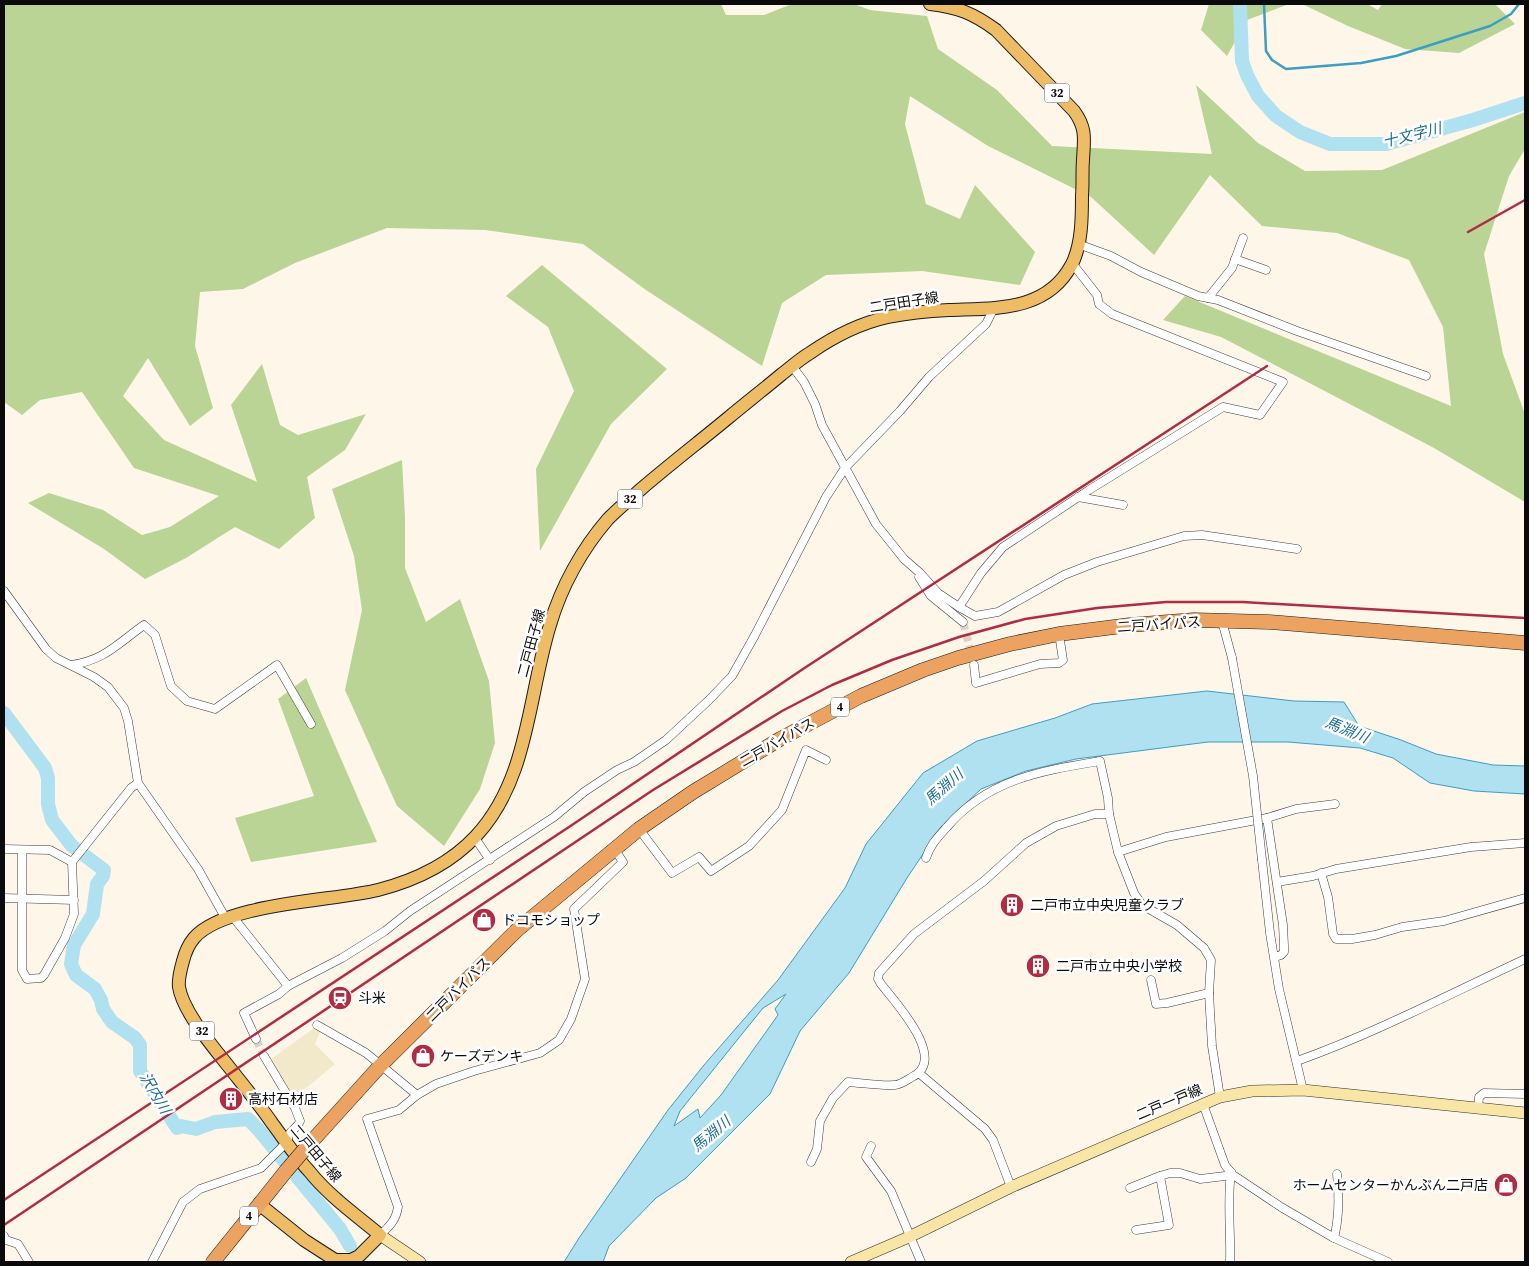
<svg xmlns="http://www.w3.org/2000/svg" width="1529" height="1266" font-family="'Source Serif 4','Noto Sans JP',serif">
	<rect width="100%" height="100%" fill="#fef6e8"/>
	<polygon fill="#f1e9ca" points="313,1029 320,1032 315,1044 335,1064 294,1098 271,1059"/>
	<g fill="#b9d495">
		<polygon points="4,4 721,4 726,15 764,15 792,4 854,4 870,10 927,16 938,49 997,90 1052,146 1212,154 1196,85 1258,143 1305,171 1382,170 1525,112 1525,149 1509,176 1484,254 1503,354 1525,414 1525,502 1434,448 1221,337 1163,320 1185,296 1451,406 1443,327 1409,260 1337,233 1262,226 1210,175 1154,255 1091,197 988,146 910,96 905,124 926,204 960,219 975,185 1035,252 1020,285 922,271 826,275 782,303 762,366 646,290 583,244 485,230 387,228 295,263 243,289 200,292 195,346 213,408 190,426 148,358 123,396 164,440 257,482 231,405 262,364 280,425 298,435 366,414 345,450 307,477 315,518 279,549 235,527 186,558 145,579 104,549 28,503 49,493 103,510 142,535 170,527 219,496 134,468 82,392 40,400 22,415 4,402"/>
		<polygon points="1209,4 1289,4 1247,20 1227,56 1201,30"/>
		<polygon points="1302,4 1367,4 1378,10 1382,4 1495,4 1515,24 1459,53 1405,49 1348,26"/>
		<polygon points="542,265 667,369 611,424 540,551 536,469 574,391 548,327 506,296"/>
		<polygon points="402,460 405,517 405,568 426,622 460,599 489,681 495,743 480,789 444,846 397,806 345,690 362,610 354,556 332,489"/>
		<polygon points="306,678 377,842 251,862 235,818 314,796 278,699"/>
	</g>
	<path fill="#b0e1f1" stroke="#3c9ec3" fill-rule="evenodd" d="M1207,691l87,10 50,1 15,24 42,14 35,14 57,11 32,1v28l-51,-3 -44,-8 -37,-25 -33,-10 -72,-6h-80l-132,17 -50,12 -45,18 -40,38 -34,51 -58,95 -49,58 -30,63 -84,84 -30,20 -47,48 -6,16h-39l15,-24 89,-128 36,-45 74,-85 67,-92 21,-44 57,-71 54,-32 78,-23 37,-14zM786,994l-11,15 3,6 -57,80 -21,23 -2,-9 -24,17 6,-15 83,-103z"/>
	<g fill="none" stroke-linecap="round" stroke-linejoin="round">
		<polyline stroke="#3c9ec3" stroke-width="2.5" points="1264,4 1266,51 1272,60 1286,69 1361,63 1396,56 1490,26 1511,14 1519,4"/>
		<g stroke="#b0e1f1" stroke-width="14">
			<polyline points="1240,4 1242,61 1247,75 1258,96 1276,116 1300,132 1330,144 1386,144 1473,120 1525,103"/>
			<polyline points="4,713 45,768 48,778 48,804 52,820 72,846 104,870 103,876 97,884 93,914 74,945 71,964 76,975 95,989 101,1000 103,1009 112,1022 135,1038 140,1045 140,1071 177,1128 181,1126 196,1129 215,1122 248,1119 258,1129 340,1229 350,1246"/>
		</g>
		<g stroke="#d9d3c7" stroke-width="8" stroke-dasharray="8 4" stroke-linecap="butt">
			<polyline points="963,622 972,656"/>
			<polyline points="256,1039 264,1056"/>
		</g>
		<g stroke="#3d3d3d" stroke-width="9">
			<g id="minor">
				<polyline points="1078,244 1111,256 1141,272 1198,296 1218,300 1297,331 1426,376"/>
				<polyline points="1235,259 1266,270"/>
				<polyline points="1208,298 1232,268 1243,238"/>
				<polyline points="792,366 804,382 815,404 822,425 876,524 904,559 920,573 938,593 959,607 975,616 998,612 1064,575 1097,562 1184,536 1202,535 1297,549"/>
				<polyline points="1078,497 1123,505"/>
				<polyline points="919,577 931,596 963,622"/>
				<polyline points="4,591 46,649 56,658 94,677 108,687 124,708 128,721 138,783 198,869 226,919"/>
				<polyline points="959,607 981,573 1003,547 1089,490 1223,407 1260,415 1283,382 1112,314 1099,304 1097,295 1072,263"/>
				<polyline points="1222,621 1232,658"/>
				<path d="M71,665c34,-5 46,-21 73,-40l11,10 16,51 16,15 28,8 62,-44 34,59"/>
				<polyline points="974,665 976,683 1040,664 1059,663 1063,660 1059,634"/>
				<polyline points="1267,818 1296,809 1335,804"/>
				<polyline points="639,829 672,873 699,857 711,871 749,846 782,810 806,750 826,760"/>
				<polyline points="475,838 490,860"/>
				<polyline points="4,849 50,850 72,862"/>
				<polyline points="22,850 22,970 27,979 41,978 44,975 65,938 74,914 72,862 131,788 138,783"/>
				<polyline points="1118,852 1166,837 1267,818 1283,925 1284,946 1284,952 1281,955 1275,957"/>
				<path d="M926,858c4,-13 12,-21 21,-31 41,-48 94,-56 153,-66l8,37 1,16"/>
				<polyline points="1262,860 1270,933 1279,989 1303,1090"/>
				<polyline points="1321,873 1328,897 1333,934 1336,939 1352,939 1375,935 1402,927 1444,921 1525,898"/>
				<polyline points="1277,882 1313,876 1336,869 1471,847 1525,843"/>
				<polyline points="4,898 74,900"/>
				<polyline points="233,917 288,986"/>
				<polyline points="1151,980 1156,1004 1167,1003 1209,993"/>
				<polyline points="317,1025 366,1053 417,1095"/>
				<polyline points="256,1039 244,1013 279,994 288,986 342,958 385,931 410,911 554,817 584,792 617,770 634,762 666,740 709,700 732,676 755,635 826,497 845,468 900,411 929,377 986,324 994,308"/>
				<path d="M1297,1061c78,-28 153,-67 228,-102"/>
				<polyline points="920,1074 985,1129 993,1140 1011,1187"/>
				<polyline points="1203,1104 1225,1165 1233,1175 1281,1207 1334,1238 1388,1262"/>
				<polyline points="1478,1109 1479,1097 1484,1093 1525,1094"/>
				<polyline points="871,1146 866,1157 891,1191 921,1262"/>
				<path d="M811,1162l6,-13 3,-28 13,-23 15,-16c15,1 32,4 47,3 5,0 12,-5 17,-8 37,-17 -17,-75 -31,-93l-3,-5 1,-6 35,-39 70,-53 42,-38 30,-17 39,-12h14l9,38 16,41 8,12 35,20 27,23 7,12 -2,33 3,53 8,51"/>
				<polyline points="1130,1188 1160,1176"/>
				<polyline points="1136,1230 1169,1225 1160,1176 1170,1173 1180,1173 1200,1179 1225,1176 1231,1172"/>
				<path d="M380,1235c10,-9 16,-15 18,-28l-31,-88 32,-9 18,-15 19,-11 38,-13 66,-18 19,-13 12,-21 14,-40 -11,-70 49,-47 -8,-12"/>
				<polyline points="4,1236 6,1240 18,1244 29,1262"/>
				<path d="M1334,1238c5,-19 5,-44 3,-64"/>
				<polyline points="152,1262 183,1202 200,1189 261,1168 286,1143 290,1133 298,1125 300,1121 295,1108 264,1056"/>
				<path d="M1230,1262c1,-30 -3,-61 1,-90"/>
			</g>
		</g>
		<g stroke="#2c2c2c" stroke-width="12">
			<g id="secondary">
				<polyline points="380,1235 420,1262"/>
				<polyline points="851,1262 909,1237 1011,1187 1220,1097 1252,1091 1303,1090 1525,1113"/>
			</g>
		</g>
		<g stroke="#1b1b1b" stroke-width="14">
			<path id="primary" d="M259,1204l45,36 31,20h16l8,-4 21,-21c-24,-20 -51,-39 -71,-64 -14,-15 -25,-32 -37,-48 -13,-19 -28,-37 -43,-56 -15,-19 -46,-55 -50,-80 -1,-8 2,-19 4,-26 2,-8 6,-17 11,-23 30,-35 140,-37 184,-48 35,-9 72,-26 98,-54 53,-57 52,-140 74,-211 11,-38 32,-76 58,-106 10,-10 22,-20 32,-29 29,-25 59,-48 88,-72 18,-15 36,-29 54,-44 9,-7 18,-15 28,-21 23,-16 51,-30 78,-36 20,-4 41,-6 61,-7 46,-2 98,2 123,-46 10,-20 10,-47 10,-69 1,-11 0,-23 1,-35 1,-21 4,-31 -9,-49l-78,-81c-23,-17 -39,-23 -66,-26"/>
		</g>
		<g stroke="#1b1b1b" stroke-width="15">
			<g id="trunk">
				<polyline points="304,1150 380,1066 517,930 639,829 693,792 780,739 861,696 923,670 958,658 1010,644 1059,634 1130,625 1194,620 1269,622 1525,643"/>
				<polyline points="213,1262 286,1171"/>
			</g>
		</g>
		<use href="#minor" stroke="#fff" stroke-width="8"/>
		<use href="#secondary" stroke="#f9e6a7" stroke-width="11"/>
		<use href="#primary" stroke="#efbc66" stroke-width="12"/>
		<use href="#trunk" stroke="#eca260" stroke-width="14"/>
		<g stroke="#af2c43" stroke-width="2.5">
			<polyline points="1468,232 1525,200"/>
			<polyline points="4,1200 572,825 803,669 1267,366"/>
			<polyline points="4,1225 653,790 782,711 832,685 892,660 959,637 1025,619 1097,608 1166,602 1243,602 1525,618"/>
		</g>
		<g stroke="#3d3d3d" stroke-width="9" stroke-linecap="butt">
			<polyline id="minor-bridge" points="1232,658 1253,776 1262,860"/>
		</g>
		<g stroke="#1b1b1b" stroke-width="15" stroke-linecap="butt">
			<polyline id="trunk-bridge" points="286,1171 304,1150"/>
		</g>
		<use href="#minor-bridge" stroke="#fff" stroke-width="8"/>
		<use href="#trunk-bridge" stroke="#eca260" stroke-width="14"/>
	</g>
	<defs>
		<g id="building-disc" transform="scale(1.25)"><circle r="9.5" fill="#af2c43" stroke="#fff"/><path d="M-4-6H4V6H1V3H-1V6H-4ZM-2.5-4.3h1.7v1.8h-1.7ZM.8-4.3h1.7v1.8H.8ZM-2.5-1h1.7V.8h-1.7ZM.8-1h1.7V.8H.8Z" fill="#fff"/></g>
		<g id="shop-disc" transform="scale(1.25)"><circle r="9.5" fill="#af2c43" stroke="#fff"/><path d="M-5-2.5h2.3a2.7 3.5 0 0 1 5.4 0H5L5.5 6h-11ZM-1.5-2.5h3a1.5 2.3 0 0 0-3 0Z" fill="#fff"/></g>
		<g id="station-disc" transform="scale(1.25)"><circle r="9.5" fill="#af2c43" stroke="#fff"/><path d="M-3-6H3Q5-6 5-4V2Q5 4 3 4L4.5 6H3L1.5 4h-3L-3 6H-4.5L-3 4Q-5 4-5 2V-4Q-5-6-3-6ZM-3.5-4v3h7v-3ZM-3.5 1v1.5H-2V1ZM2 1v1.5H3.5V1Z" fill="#fff"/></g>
	</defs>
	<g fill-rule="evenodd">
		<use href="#building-disc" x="1012" y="905"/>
		<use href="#shop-disc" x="484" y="920"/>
		<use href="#building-disc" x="1038" y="966"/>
		<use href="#station-disc" x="340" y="998"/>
		<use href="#shop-disc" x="423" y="1056"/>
		<use href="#building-disc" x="231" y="1099"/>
		<use href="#shop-disc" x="1506" y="1185"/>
	</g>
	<g text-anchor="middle" stroke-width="5" stroke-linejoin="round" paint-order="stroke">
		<g fill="#fff" stroke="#545454" stroke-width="1">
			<rect x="1044.5" y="83.5" width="25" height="19" rx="4"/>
			<rect x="617.5" y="489.5" width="25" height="19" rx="4"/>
			<rect x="831" y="697.5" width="18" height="19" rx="4"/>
			<rect x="189.5" y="1021.5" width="25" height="19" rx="4"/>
			<rect x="240" y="1206.5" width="18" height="19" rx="4"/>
		</g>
		<g font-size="12" font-weight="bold" fill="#0a0a0a">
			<text x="1057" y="97">32</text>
			<text x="630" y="503">32</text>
			<text x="840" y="711">4</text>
			<text x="202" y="1035">32</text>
			<text x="249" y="1220">4</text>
		</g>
		<g font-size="14" fill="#0a0a0a" stroke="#fff">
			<text transform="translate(904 302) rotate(-9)" y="5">二戸田子線</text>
			<text transform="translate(1159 624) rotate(-4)" y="5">二戸バイパス</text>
			<text transform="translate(531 643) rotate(-75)" y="5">二戸田子線</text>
			<text transform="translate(777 742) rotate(-30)" y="5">二戸バイパス</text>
			<text transform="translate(458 989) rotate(-45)" y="5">二戸バイパス</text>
			<text transform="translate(1169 1102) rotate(-23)" y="5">二戸一戸線</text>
			<text transform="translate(316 1153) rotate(50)" y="5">二戸田子線</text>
		</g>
		<g font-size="14" fill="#0a0a0a" stroke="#fff" text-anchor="start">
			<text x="1030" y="910">二戸市立中央児童クラブ</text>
			<text x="502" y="925">ドコモショップ</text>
			<text x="1056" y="971">二戸市立中央小学校</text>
			<text x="358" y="1003">斗米</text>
			<text x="440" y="1061">ケーズデンキ</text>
			<text x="248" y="1104">高村石材店</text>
			<text x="1488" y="1190" text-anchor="end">ホームセンターかんぶん二戸店</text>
		</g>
		<g font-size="15" font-style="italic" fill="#1d6d91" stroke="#fff">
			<text transform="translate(1412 135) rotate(-14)" y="5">十文字川</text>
			<text transform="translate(1347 730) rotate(22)" y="5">馬淵川</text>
			<text transform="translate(944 787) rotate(-42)" y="5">馬淵川</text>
			<text transform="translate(155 1093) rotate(59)" y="5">沢内川</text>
			<text transform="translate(711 1134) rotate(-40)" y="5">馬淵川</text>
		</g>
	</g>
	<rect width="1529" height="1266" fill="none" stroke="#0a0a0a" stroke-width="10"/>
</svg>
